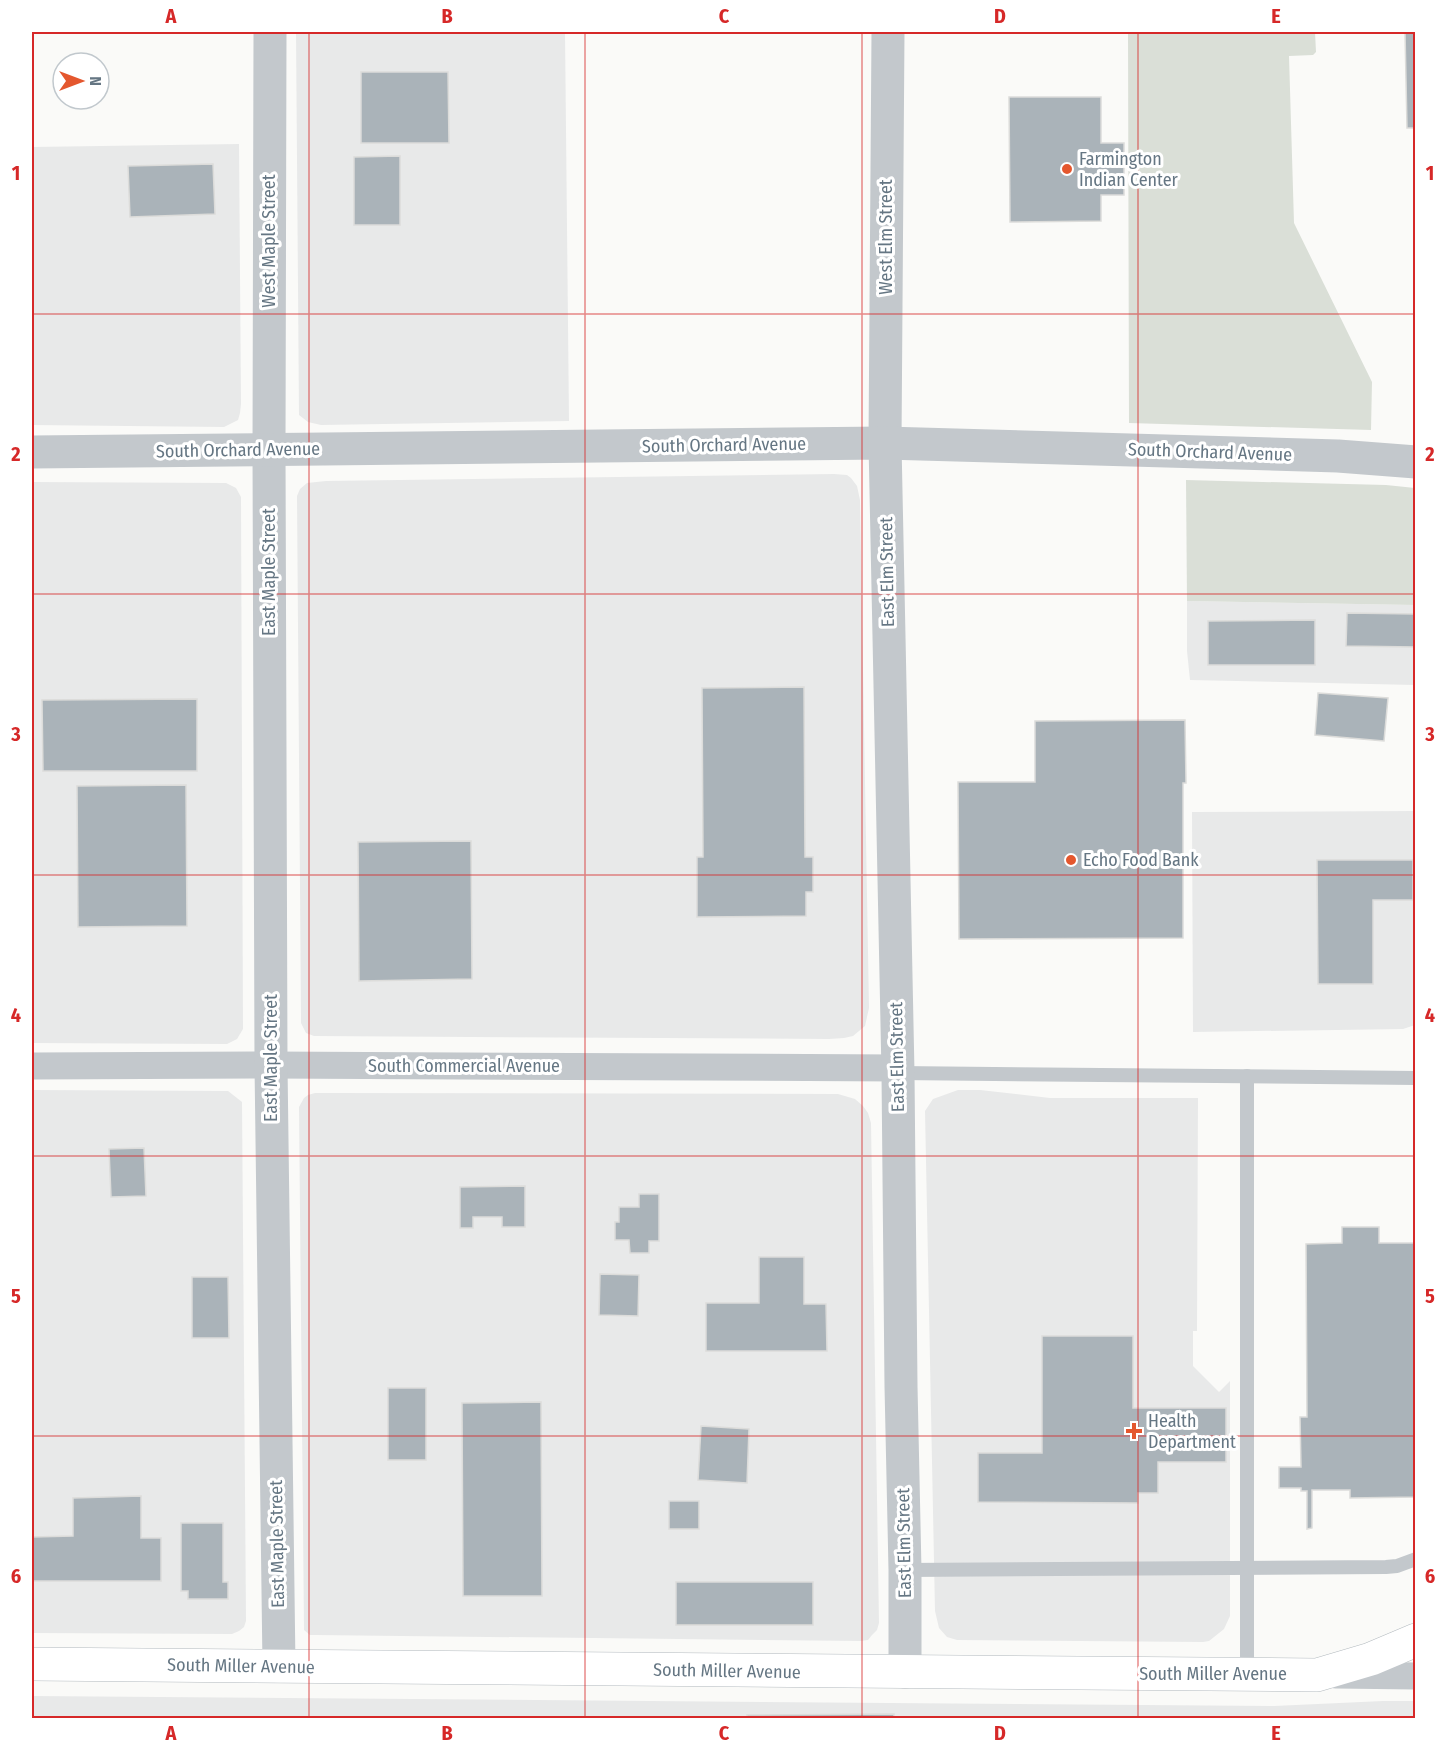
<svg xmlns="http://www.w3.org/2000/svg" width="1447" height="1750" font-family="'Fira Sans Condensed',sans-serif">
	<rect width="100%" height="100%" fill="#fafaf8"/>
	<g fill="#e8e9e9">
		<polygon points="296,32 565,32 569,421 321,425 308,422 299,415"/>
		<polygon points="239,144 241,404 240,413 238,420 224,427 32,425 32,147"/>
		<polygon points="834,474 847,475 851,478 857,486 860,500 869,1008 865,1026 853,1036 844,1038 829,1039 314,1036 306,1033 301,1023 301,1017 297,496 300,489 307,483 326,481"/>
		<polygon points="32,482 226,483 236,488 241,497 243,1029 237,1039 227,1044 32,1043"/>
		<polygon points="1187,601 1415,605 1415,685 1190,680 1187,651"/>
		<polygon points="1415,811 1415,1025 1403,1029 1193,1032 1192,812"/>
		<polygon points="32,1090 228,1091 242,1102 246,1621 244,1627 239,1631 232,1634 32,1633"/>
		<polygon points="958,1090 980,1090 1050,1098 1198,1098 1197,1331 1193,1331 1193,1366 1219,1392 1230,1381 1230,1616 1224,1629 1209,1641 1203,1642 957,1640 947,1637 939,1628 935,1611 925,1111 933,1099"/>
		<polygon points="315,1093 838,1094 855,1099 863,1106 868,1113 871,1123 879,1623 877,1630 872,1635 868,1640 861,1641 315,1635 310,1635 304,1630 299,1107 304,1098 308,1095"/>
		<polygon points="32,1696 1274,1706 1383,1701 1415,1701 1416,1718 32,1718"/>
	</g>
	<g fill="#dadfd7">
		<polygon points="1128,32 1315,32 1316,52 1313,55 1289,56 1294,223 1372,382 1371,430 1129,423"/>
		<polygon points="1186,480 1386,485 1415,488 1415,605 1187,601"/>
	</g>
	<g fill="#aab3b9" stroke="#dcdcda" stroke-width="1.5">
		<polygon points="1405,32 1416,32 1416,128 1407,128"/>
		<polygon points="361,72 448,72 449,143 361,143"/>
		<polygon points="1009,97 1101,97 1101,143 1124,143 1124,195 1101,195 1101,221 1010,222"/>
		<polygon points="400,156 400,225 354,225 354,157"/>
		<polygon points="213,164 215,214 130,217 128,166"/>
		<polygon points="1347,613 1416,614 1416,647 1346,646"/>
		<polygon points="1315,620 1315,665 1208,665 1208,621"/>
		<polygon points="804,687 805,857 813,857 813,892 806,892 806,916 697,917 697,857 703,857 702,688"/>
		<polygon points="1318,693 1388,698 1384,741 1315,735"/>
		<polygon points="197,699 197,771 43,771 42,700"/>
		<polygon points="1185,720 1186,783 1183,783 1183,938 959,939 958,782 1035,782 1035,721"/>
		<polygon points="186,785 187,926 78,927 77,786"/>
		<polygon points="471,841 472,979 359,981 358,842"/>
		<polygon points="1317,860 1413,860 1413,900 1373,900 1373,984 1318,984"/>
		<polygon points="144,1148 146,1196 111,1197 109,1149"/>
		<polygon points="525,1186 525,1227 502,1227 502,1217 473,1217 473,1228 460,1228 460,1187"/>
		<polygon points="639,1194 659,1194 659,1241 649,1241 649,1253 630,1253 629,1240 615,1240 615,1222 619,1222 619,1207 639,1207"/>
		<polygon points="1342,1227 1379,1227 1379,1243 1416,1243 1416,1497 1350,1498 1350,1490 1312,1490 1312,1528 1307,1529 1307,1491 1301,1491 1301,1488 1279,1488 1279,1467 1301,1467 1300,1417 1307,1417 1306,1244 1342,1243"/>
		<polygon points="759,1257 804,1257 804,1304 826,1304 827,1351 706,1351 706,1303 759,1303"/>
		<polygon points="600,1274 639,1275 638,1316 599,1315"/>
		<polygon points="192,1277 228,1277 229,1338 192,1338"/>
		<polygon points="1042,1336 1133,1336 1133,1408 1226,1408 1226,1462 1158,1462 1158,1493 1138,1493 1138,1503 978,1502 978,1453 1042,1453"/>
		<rect x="388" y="1388" width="38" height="72"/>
		<polygon points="541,1402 542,1596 463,1596 462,1403"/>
		<polygon points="701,1426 749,1429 747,1483 698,1480"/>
		<polygon points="141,1496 141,1538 161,1538 161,1581 32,1581 32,1537 73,1536 73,1498"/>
		<rect x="669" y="1501" width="30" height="28"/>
		<polygon points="181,1523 223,1523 223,1582 228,1582 228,1599 188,1599 188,1591 181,1591"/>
		<rect x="676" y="1582" width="137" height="43"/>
		<polygon points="894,1714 894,1718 747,1718 747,1715"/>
	</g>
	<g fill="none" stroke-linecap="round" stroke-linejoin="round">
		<g stroke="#b3babf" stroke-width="34">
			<polyline id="secondary" points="32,1664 1317,1675 1371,1659 1416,1640"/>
		</g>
		<g stroke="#c3c8cc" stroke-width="14">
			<polyline points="898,1073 1416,1078"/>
			<polyline points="905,1570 1386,1567 1397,1566 1416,1559"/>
			<polyline points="1247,1675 1247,1076"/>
		</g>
		<g stroke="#c3c8cc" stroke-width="27">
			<polyline points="32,1066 271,1065 897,1068"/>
			<polyline points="1336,1675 1416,1676"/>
		</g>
		<g stroke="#c3c8cc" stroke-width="33">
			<polyline points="270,32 269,450 271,1065 279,1666"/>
			<polyline points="888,32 885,443 898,1073 901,1386 905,1570 905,1672"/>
			<polyline points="32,452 885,443 1338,456 1416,462"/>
		</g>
		<use href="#secondary" stroke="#fff" stroke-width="33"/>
	</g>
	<path fill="none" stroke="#d62828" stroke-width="1.5" stroke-opacity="0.55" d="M309,32v1686M585,32v1686M862,32v1686M1138,32v1686M32,314h1384M32,594h1384M32,875h1384M32,1156h1384M32,1436h1384"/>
	<g fill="#e4572e" stroke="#fff" stroke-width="2">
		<circle cx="1067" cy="169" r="6"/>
		<circle cx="1071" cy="860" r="6"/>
		<path d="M1131 1422h6v6h6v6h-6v6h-6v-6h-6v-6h6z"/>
	</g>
	<g text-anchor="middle" stroke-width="6" stroke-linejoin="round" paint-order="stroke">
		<g font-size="18" fill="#657683" stroke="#fff" text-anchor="start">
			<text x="1079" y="165">Farmington<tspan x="1079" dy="21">Indian Center</tspan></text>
			<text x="1083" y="866">Echo Food Bank</text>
			<text x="1148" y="1427">Health<tspan x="1148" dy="21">Department</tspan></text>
		</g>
		<g font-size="18" fill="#657683" stroke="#fff">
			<text transform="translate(886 237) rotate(-90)" y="6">West Elm Street</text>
			<text transform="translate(269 241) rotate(-90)" y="6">West Maple Street</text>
			<text transform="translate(724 445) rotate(-1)" y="6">South Orchard Avenue</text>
			<text transform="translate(238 450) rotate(-1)" y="6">South Orchard Avenue</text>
			<text transform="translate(1210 452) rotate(2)" y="6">South Orchard Avenue</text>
			<text transform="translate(269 572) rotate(-90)" y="6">East Maple Street</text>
			<text transform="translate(887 572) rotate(-91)" y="6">East Elm Street</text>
			<text transform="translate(897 1057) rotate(-91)" y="6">East Elm Street</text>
			<text transform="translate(271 1058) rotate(-90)" y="6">East Maple Street</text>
			<text x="464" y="1072">South Commercial Avenue</text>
			<text transform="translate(904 1543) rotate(-91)" y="6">East Elm Street</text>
			<text transform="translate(277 1544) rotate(-91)" y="6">East Maple Street</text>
			<text transform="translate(241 1666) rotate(1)" y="6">South Miller Avenue</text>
			<text transform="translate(727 1671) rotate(1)" y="6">South Miller Avenue</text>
			<text x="1213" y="1680">South Miller Avenue</text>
		</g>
	</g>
	<rect width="1447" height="1750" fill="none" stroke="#ffffff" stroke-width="66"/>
	<g transform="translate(81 81) rotate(90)"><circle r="28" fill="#ffffff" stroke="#c1c8cd" stroke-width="1.5"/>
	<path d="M0-4.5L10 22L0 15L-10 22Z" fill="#e4572e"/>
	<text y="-9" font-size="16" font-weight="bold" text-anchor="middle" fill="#657683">N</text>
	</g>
	<rect x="33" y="33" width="1381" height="1684" fill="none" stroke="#d62828" stroke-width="2"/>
	<g font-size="20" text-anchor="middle" font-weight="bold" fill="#d62828">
		<text x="171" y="23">A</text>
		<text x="447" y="23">B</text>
		<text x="724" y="23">C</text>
		<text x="1000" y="23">D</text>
		<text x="1276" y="23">E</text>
		<text x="16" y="180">1</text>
		<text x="1430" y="180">1</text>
		<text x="16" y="461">2</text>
		<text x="1430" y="461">2</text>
		<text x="16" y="741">3</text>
		<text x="1430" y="741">3</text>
		<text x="16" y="1022">4</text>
		<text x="1430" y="1022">4</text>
		<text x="16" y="1303">5</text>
		<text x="1430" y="1303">5</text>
		<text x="16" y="1583">6</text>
		<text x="1430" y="1583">6</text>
		<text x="171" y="1740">A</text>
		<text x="447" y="1740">B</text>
		<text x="724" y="1740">C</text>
		<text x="1000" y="1740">D</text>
		<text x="1276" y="1740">E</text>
	</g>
</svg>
